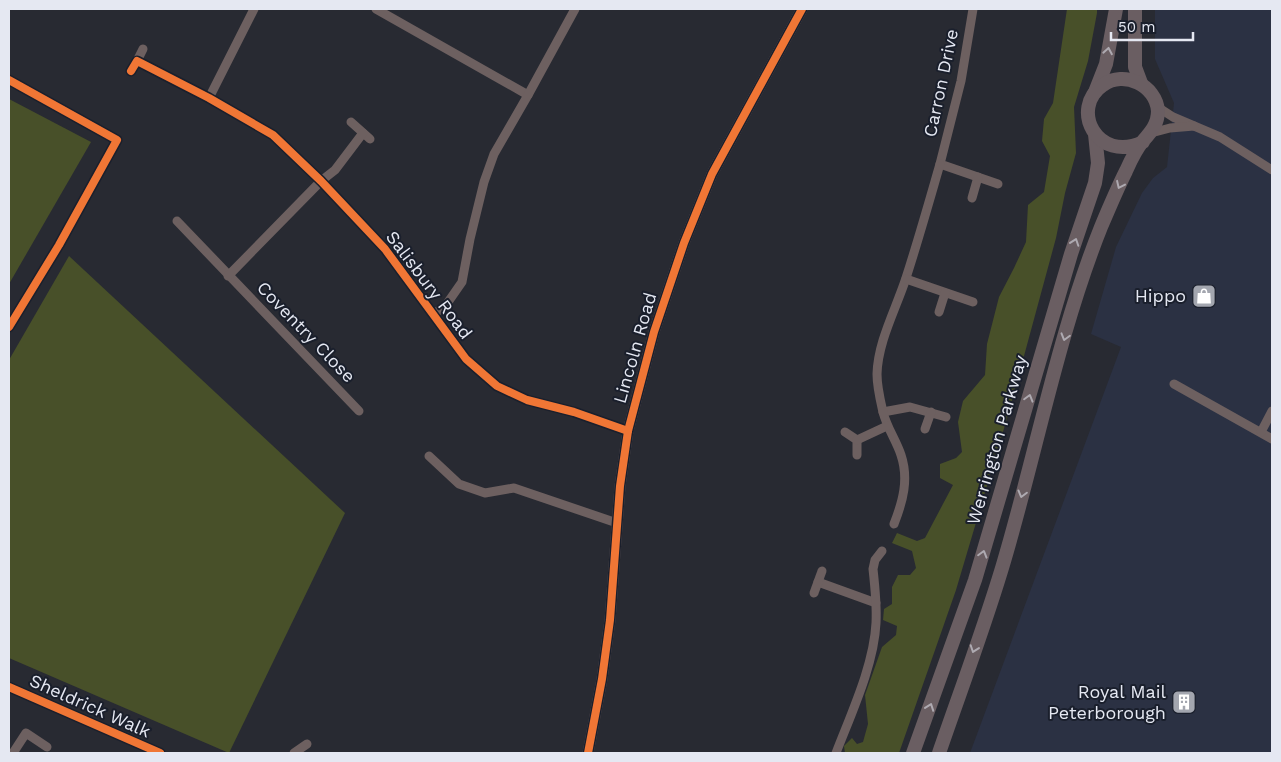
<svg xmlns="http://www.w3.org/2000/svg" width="1281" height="762" font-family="'Work Sans',sans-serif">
	<rect width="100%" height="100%" fill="#282a32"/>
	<polygon fill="#2b3143" points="1155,9 1272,9 1272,753 970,753 1121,347 1091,334 1116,247 1142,193 1153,178 1167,167 1174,103 1155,59"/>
	<g fill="#485029">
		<polygon points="1067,9 1097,9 1097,13 1088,61 1074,107 1076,153 1065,193 1056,238 1008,415 956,590 899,753 845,753 844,746 852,738 857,744 863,742 868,724 865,695 882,647 896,635 897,626 883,620 884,609 892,604 892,587 898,575 910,575 916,568 912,551 892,543 897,533 917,541 925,538 953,485 940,478 940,464 956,458 962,452 958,422 963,401 985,375 987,344 999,297 1014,268 1026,242 1028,205 1044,192 1050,156 1042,141 1044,119 1053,103"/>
		<polygon points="9,99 91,142 9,284"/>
		<polygon points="69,256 345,513 229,753 9,658 9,360"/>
	</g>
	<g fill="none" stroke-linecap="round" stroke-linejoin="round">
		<g stroke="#6d6060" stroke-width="9">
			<polyline points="376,9 528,95"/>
			<polyline points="973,9 961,81 940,164 998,184"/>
			<polyline points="137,61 143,49"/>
			<polyline points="131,71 137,61 209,98 273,135 321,181 385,249 466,359 497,386 527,400 574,412 628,431"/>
			<polyline points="209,98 254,9"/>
			<polyline points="1156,106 1173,117 1220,137 1272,170"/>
			<polyline points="351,122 370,139"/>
			<polyline points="1151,133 1170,128 1194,126"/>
			<path d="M940,164c-11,38 -22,77 -34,114 -10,31 -28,63 -29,96 0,13 3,25 6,38l27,-5 36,10"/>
			<polyline points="972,198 978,177"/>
			<polyline points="177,221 359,411"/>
			<polyline points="228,276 321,181 335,170 363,133"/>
			<polyline points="906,279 973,302"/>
			<polyline points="939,312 945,293"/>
			<polyline points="434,314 446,305 462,282 470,239 484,182 494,154 528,95 575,9"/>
			<polyline points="1174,384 1272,439"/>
			<path d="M883,412c4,16 13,28 18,43 8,24 2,46 -7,69"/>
			<polyline points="925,429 931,412"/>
			<polyline points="845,432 857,440 857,455"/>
			<polyline points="1261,432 1272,411"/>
			<polyline points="857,440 887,426"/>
			<polyline points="429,456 459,484 485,493 514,488 617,523"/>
			<polyline points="818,582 876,603"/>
			<polyline points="814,593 822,571"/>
			<polyline points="13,753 26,733 47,747"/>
			<polyline points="294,753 307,744"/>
			<path d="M836,753c15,-39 38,-88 40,-130 1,-18 -1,-36 -3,-54l2,-9 7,-9"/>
		</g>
		<polyline stroke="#6d6060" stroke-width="11" points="588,753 602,679 610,620 620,486 628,431 654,332 684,243 712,174 802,9"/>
		<g stroke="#6a5e62" stroke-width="14">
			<polyline points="1135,9 1135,67 1141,83"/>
			<polyline points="1095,92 1106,64 1116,9"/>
			<polyline points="913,753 975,580 1071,254 1095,183 1098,163 1095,134"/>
			<path d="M939,753c21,-61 44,-122 63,-185 34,-113 55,-231 99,-341 8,-19 16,-38 25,-56 4,-9 10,-22 17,-30 8,-9 15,-17 15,-30 -2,-26 -34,-41 -55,-26 -34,23 -6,79 40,57"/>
		</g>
		<g stroke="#1a1f2c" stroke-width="11">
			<g id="cycleway">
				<polyline points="131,71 137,61 209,98 273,135 321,181 385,249 466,359 497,386 527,400 574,412 628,431"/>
				<polyline points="9,80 117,140 59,245 9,327"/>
				<polyline points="9,687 160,753"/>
				<polyline points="588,753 602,679 610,620 620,486 628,431 654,332 684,243 712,174 802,9"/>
			</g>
		</g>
		<use href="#cycleway" stroke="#f07635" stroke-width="8"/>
	</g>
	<defs><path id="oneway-chevron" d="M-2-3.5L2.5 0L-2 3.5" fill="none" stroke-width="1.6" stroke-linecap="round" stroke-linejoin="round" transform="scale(1.25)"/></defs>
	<g stroke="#aeaab1">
		<use href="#oneway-chevron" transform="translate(1108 51) rotate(-80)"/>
		<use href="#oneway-chevron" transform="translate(1120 185) rotate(115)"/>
		<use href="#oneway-chevron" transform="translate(1075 242) rotate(-71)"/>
		<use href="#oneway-chevron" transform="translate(1065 337) rotate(106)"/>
		<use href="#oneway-chevron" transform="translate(1029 398) rotate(-74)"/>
		<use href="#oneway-chevron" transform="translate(1022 494) rotate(105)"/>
		<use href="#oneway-chevron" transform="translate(983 554) rotate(-74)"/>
		<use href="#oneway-chevron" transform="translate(974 649) rotate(109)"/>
		<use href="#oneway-chevron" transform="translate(930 707) rotate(-70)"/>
	</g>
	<defs>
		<g id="shop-square" transform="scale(1.25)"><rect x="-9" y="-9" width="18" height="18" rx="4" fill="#a3a6af" stroke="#1a1f2c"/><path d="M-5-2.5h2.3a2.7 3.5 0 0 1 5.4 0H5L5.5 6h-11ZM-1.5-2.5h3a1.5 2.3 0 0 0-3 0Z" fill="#fff"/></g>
		<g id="building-square" transform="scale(1.25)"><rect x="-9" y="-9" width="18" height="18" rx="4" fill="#a3a6af" stroke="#1a1f2c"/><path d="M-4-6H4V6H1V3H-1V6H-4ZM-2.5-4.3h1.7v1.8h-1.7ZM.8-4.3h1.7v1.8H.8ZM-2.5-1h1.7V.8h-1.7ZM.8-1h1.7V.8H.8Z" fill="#fff"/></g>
	</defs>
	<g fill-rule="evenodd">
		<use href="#shop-square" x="1204" y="296"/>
		<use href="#building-square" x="1184" y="702"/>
	</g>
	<g text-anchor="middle" stroke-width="4" stroke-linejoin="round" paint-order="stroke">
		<g font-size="18" fill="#e5e8f2" stroke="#1a1f2c">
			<text transform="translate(941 83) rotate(-78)" y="6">Carron Drive</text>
			<text transform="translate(429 285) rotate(53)" y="6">Salisbury Road</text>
			<text transform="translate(306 332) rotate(46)" y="6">Coventry Close</text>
			<text transform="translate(635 348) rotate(-74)" y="6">Lincoln Road</text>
			<text transform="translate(997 440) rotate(-74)" y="6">Werrington Parkway</text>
			<text transform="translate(90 706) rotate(24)" y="6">Sheldrick Walk</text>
		</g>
		<g font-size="18" fill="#e5e8f2" stroke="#1a1f2c" text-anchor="end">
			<text x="1186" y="302">Hippo</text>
			<text x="1166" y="698">Royal Mail<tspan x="1166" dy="21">Peterborough</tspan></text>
		</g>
	</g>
	<rect width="1281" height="762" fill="none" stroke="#e5e8f2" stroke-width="20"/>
	<path d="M1111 32v8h82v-8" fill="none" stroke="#e5e8f2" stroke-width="2.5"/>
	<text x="1118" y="32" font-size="15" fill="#e5e8f2" stroke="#1a1f2c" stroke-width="4" paint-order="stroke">50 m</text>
</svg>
